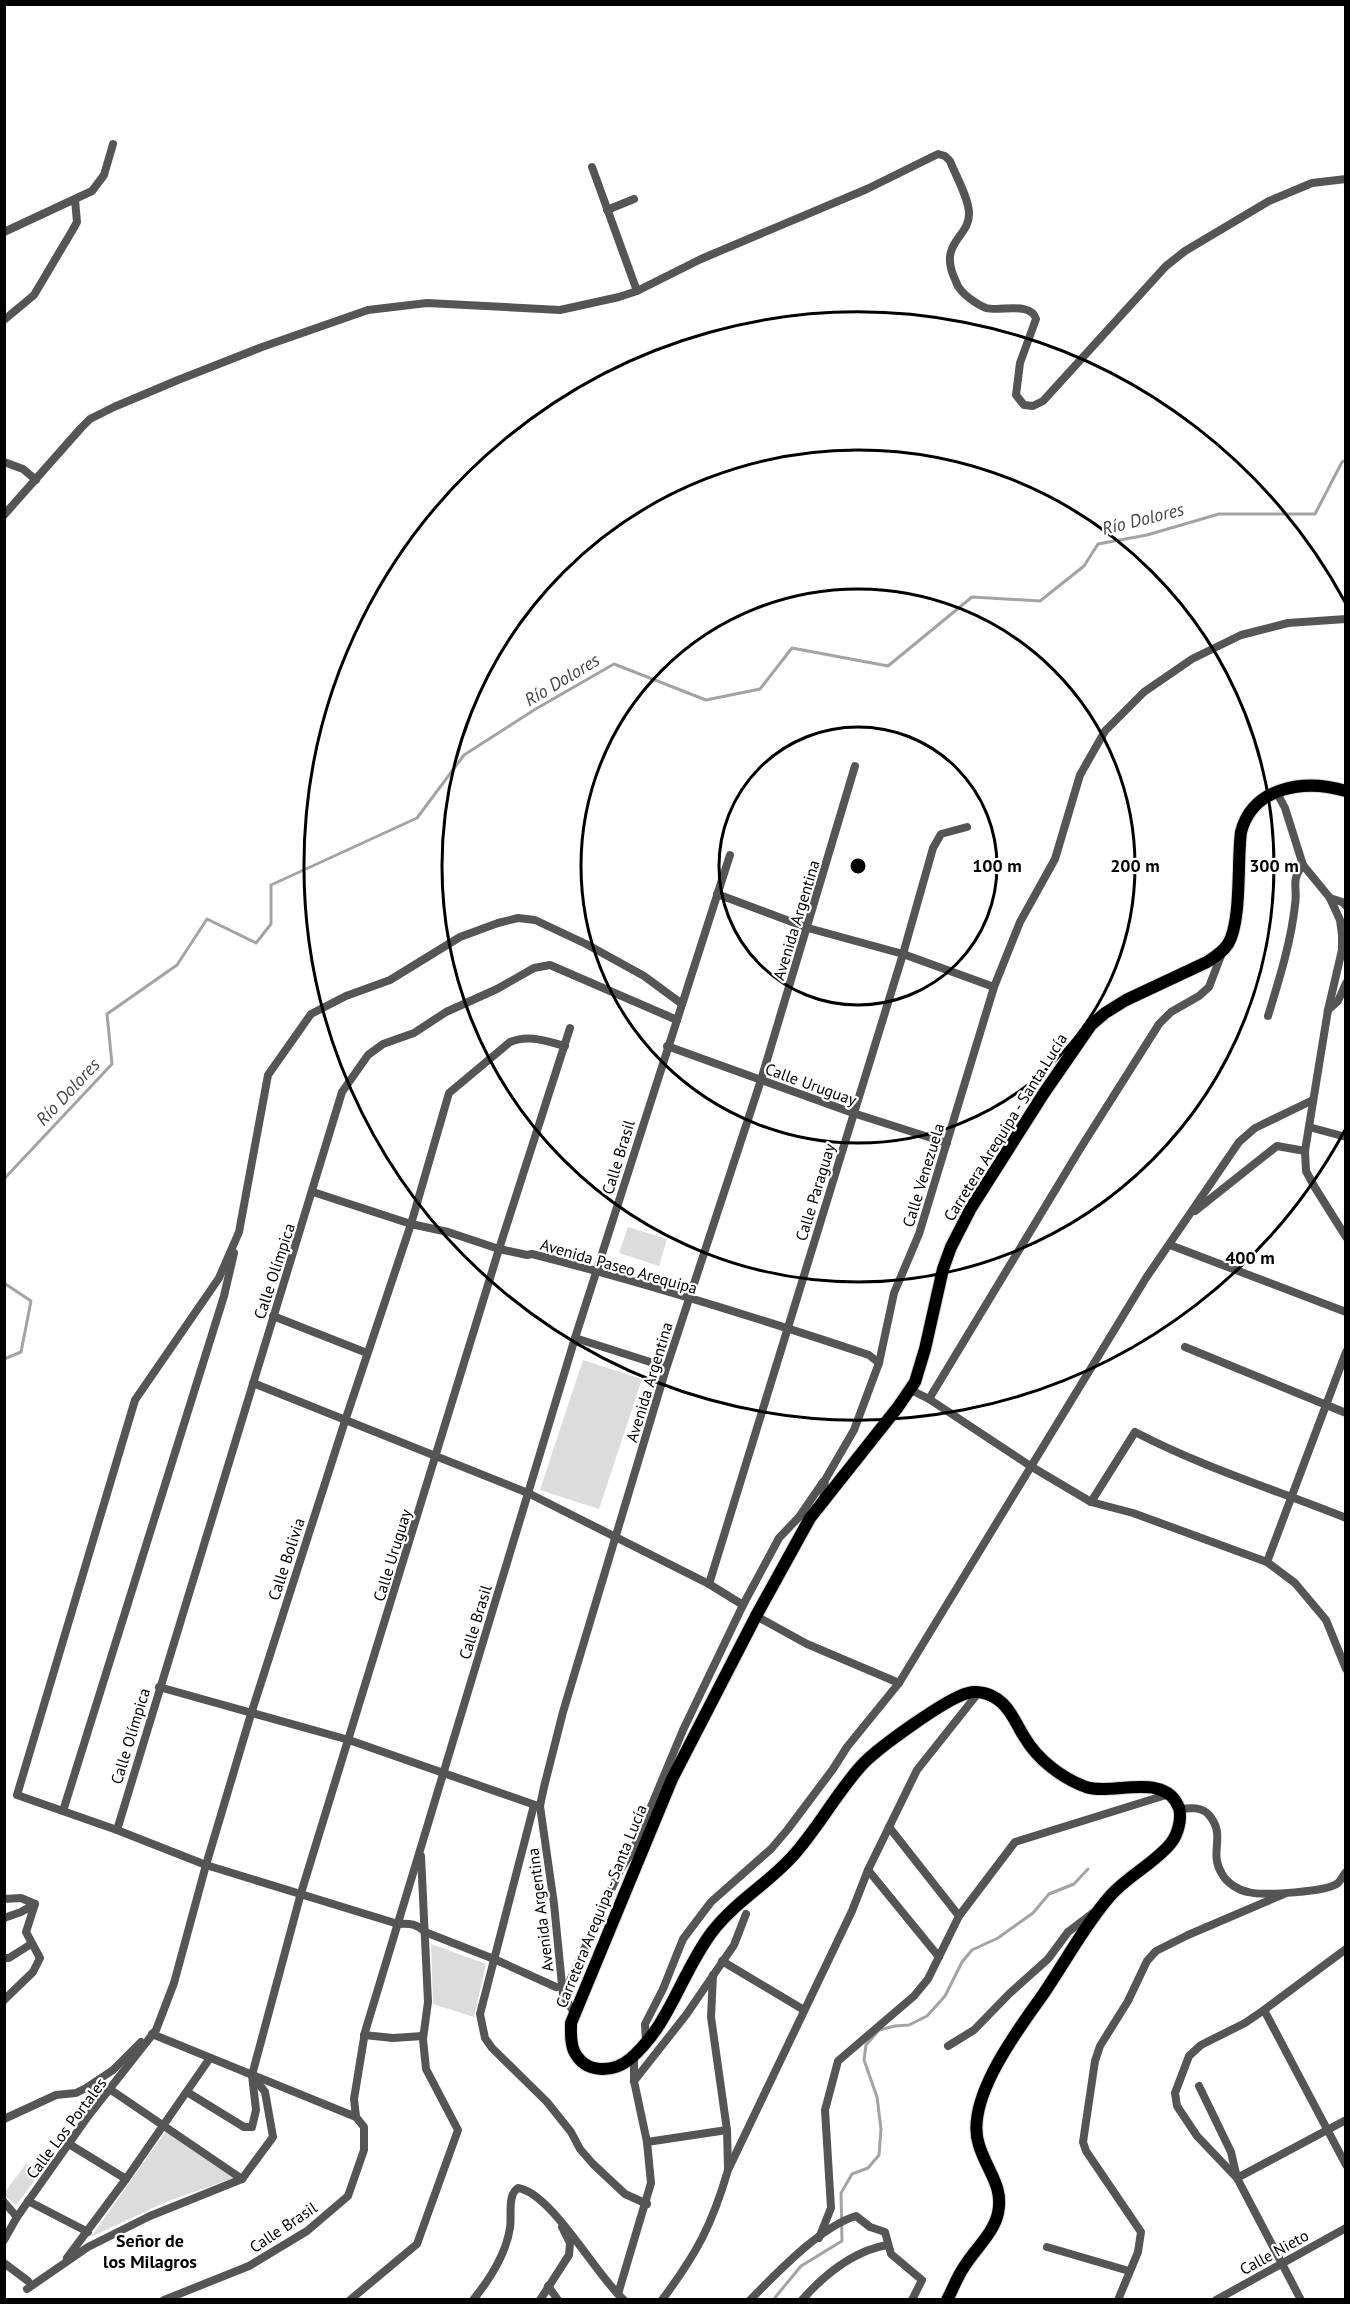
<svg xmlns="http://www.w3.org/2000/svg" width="1350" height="2304" font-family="'PT Sans',sans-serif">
	<rect width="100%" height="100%" fill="#fff"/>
	<g fill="#dcdcdc">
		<polygon points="628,1227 667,1239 659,1266 619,1253"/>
		<polygon points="583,1360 642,1379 599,1509 540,1490"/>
		<polygon points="431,1944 486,1964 474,2017 433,2004"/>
		<polygon points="166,2131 234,2178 168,2201 91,2237"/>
		<polygon points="26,2164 39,2175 16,2205 5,2196 5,2192"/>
	</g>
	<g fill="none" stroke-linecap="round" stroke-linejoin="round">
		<g stroke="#a3a3a3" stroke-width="3">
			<polyline points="4,1179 112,1064 107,1014 177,965 207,919 256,943 271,924 271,885 417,818 464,755 534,710 614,664 706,700 760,689 792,648 888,666 972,597 1040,601 1084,566 1098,544 1147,535 1219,514 1315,514 1342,462 1346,460"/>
			<polyline points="4,1283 31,1301 21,1352 4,1359"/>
			<polyline points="773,2300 801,2266 842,2241 841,2193 852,2174 868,2168 879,2155 881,2129 877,2097 864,2060 866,2045 879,2030 895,2026 909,2025 927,2016 945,1996 962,1962 972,1950 998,1938 1033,1913 1049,1894 1074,1884 1088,1869"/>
		</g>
		<g stroke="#dbdbdb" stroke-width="14">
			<path id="primary" d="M947,2300c6,-11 10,-23 17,-33 10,-17 30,-34 34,-54 6,-27 -12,-44 -19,-68 -15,-44 38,-114 63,-149 22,-32 44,-73 69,-101 18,-20 44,-32 60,-52 7,-9 11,-24 8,-35 -13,-37 -67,-12 -93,-21 -24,-9 -48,-27 -61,-49 -8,-12 -13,-27 -24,-36 -9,-8 -22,-12 -33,-9 -21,5 -92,56 -107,73 -26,29 -44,64 -70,92 -25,27 -57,45 -79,74 -31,41 -42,93 -82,127 -17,14 -45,15 -56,-8 -4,-9 -3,-18 -3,-28l101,-244 84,-163 54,-98 88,-111 17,-25 10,-33 18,-80 8,-22 20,-39 73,-115 47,-68 14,-12 21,-13 81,-38c8,-5 16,-10 21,-18 14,-23 9,-84 13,-112 12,-46 64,-53 105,-41"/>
		</g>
		<g stroke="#555" stroke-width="8">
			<polyline points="592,167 637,291"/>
			<polyline points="607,210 634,199"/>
			<polyline points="4,232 92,191 104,175 113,144"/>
			<polyline points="4,320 34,295 72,231 77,222 75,200"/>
			<polyline points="4,462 23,469 36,480"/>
			<path d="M4,515l77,-87 9,-9 24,-12 64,-27 84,-33 106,-37 59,-7 133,7 59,-13 18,-6 64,-32 166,-70 71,-35 7,2 5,5c5,13 19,38 19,52 1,24 -30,29 -15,64 2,4 3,9 6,12 5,7 18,16 26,19 14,4 45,-7 50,11l-16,44 -4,32 8,10 9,1 10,-5 123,-135 19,-15 84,-50 43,-18 34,-4"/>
			<polyline points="1276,791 1285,808 1303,865 1330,898 1340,920 1342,935 1342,950 1328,1010 1305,1151 1306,1171 1314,1186 1346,1237"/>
			<polyline points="717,894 808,928 903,954 994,987"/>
			<polyline points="1330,898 1342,902 1346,906"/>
			<polyline points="1328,1010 1338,1001 1346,983"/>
			<path d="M1268,1016c11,-36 23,-74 27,-111 3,-18 -5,-24 8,-40"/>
			<polyline points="667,1046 853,1113 947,1143"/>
			<polyline points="1309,1127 1346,1137"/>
			<path d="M313,1192l98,32 37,8 51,17 28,6 5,-1c114,29 226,64 337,101l10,8"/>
			<polyline points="1195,1211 1277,1146 1305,1151"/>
			<polyline points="1170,1245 1346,1312"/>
			<polyline points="273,1316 367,1353"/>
			<polyline points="575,1338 666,1367"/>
			<polyline points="1185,1347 1346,1413"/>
			<polyline points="253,1383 528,1493 709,1584 743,1605"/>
			<polyline points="911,1390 929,1399 1032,1467 1091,1502 1133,1513 1267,1562 1295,1583 1326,1620 1346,1669"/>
			<polyline points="929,1399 1080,1149 1159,1024 1171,1012 1199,996 1209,987 1222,953"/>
			<polyline points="823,1500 825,1480 854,1430 879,1363 894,1293 919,1234 994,987 1020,922 1055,859 1080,775 1105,731 1144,692 1192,659 1241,635 1288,623 1346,619"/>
			<path d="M1091,1502l44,-70c67,35 141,58 211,86"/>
			<polyline points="1267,1562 1346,1352"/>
			<polyline points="709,1584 903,954 933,848 941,834 967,827"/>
			<polyline points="756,1616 807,1644 899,1683"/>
			<polyline points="159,1687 349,1740 538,1806"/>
			<polyline points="534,1805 480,2014 485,2038 492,2048 547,2102 571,2132 580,2149 593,2164 625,2194 647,2204"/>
			<path d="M1179,1809c10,-1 22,-3 30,6 18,21 -1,37 13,59 5,9 16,16 26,18 14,4 80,0 90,-9 3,-3 5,-8 8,-11"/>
			<polyline points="63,1811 224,1296 234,1253"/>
			<polyline points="889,1827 959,1916"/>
			<polyline points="117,1830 342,1092 368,1055 383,1044 414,1033 446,1012 497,989 534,968 550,965 677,1020"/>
			<polyline points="868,1870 939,1957"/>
			<polyline points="4,1899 21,1898 35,1904 26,1932 40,1958 33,1972 4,2000"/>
			<polyline points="4,1918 21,1912 35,1904"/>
			<polyline points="4,1958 9,1958 31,1944"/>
			<polyline points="722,1961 804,2010"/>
			<polyline points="713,1975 711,2017 727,2130 728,2168"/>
			<path d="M556,1987l-62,-28 -69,-27c-8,-8 -15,-9 -27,-8l-192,-59 -89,-35 -100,-35 118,-395 84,-122 20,-46 29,-157 43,-61 35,-18 44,-16 70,-43 38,-14 20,-5 17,2 51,24 58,32 38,28"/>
			<polyline points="564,1994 620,1870 632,1852 683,1730 743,1605 779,1538 799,1517 823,1482"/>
			<polyline points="1264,2010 1346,2165"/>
			<polyline points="575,2014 563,1995 554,1904 540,1806 544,1787 563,1712 665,1372 761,1080 855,766"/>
			<polyline points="152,2034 356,2117"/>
			<polyline points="364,2035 393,2038 423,2036"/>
			<polyline points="646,2042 645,2024 663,1989 683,1939 711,1902 771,1849 788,1829 833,1769 847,1747 899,1683 1146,1278 1239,1142 1255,1128 1313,1100"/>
			<polyline points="948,2046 974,2030 1009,1994 1048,1959 1068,1932 1093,1913"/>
			<polyline points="634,2081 686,2015 734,1945 746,1914"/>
			<polyline points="1199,2086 1231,2152 1237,2178 1301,2300"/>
			<polyline points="111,2090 242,2179"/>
			<polyline points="187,2092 244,2127 252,2127 256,2110 252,2075 301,1893 499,1249 570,1028"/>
			<polyline points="4,2119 56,2095 76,2093 86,2088 113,2070 141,2042"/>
			<polyline points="647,2142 727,2130"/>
			<polyline points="69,2144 126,2179"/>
			<polyline points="1237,2178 1197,2136 1177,2106 1175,2093 1189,2056 1201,2045 1245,2023 1264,2010 1346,1949"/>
			<polyline points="1237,2178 1346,2120"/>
			<polyline points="28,2201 88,2232"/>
			<polyline points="4,2202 17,2217"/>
			<polyline points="819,2238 831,2208 825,2110 838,2061 914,1996 928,1979 959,1916 1015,1842 1166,1795"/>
			<path d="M4,2240l13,-23 72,-102 67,-85 18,-47 32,-118 45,-151 94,-293 66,-197 38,-131 61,-51c19,-8 36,-1 55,4"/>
			<polyline points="1047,2247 1129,2271"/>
			<polyline points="67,2258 126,2179 210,2058"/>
			<polyline points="4,2263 28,2281"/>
			<polyline points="548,2286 558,2300"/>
			<polyline points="27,2289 88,2247 150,2216 242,2179 273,2137 265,2092 252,2075"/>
			<polyline points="618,2294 651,2183 647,2142 634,2081 634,2055"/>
			<polyline points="164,2300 249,2266 307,2231 348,2196 364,2150 364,2127 356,2117 354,2099 365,2032 575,1338 730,855"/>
			<polyline points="350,2300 417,2244 458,2130 426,2069 423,2039 428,2002 421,1856"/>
			<path d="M473,2300c17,-21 33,-46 37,-72 2,-12 -3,-33 8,-40 34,5 79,89 106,112"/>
			<polyline points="540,2300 569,2255 570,2243 562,2227"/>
			<path d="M662,2300c35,-47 50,-75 66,-130l124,-259 16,-41 49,-100 62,-78"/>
			<path d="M750,2300c28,-28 70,-73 106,-84l14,11 15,5 6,22 31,26 -10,20"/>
			<path d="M802,2300c22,-25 52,-49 85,-55"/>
			<polyline points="1118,2300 1138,2252 1141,2232 1086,2151 1083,2142 1095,2061 1100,2046 1128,2001 1147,1961 1156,1951 1188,1935 1284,1894"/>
			<polyline points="1216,2300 1346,2228"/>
		</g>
		<use href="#primary" stroke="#000" stroke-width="12"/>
	</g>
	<g fill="none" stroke="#000" stroke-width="3">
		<circle cx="858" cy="866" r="139"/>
		<circle cx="858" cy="866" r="277"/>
		<circle cx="858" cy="866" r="416"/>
		<path d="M1345 1130A554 554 0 1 1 1345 602"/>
	</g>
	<g text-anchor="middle" stroke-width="4.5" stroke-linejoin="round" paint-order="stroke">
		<g font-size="16" fill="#000" stroke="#fff">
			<text transform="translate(796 920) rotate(-73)" y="6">Avenida Argentina</text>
			<text transform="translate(811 1084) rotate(20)" y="6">Calle Uruguay</text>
			<text transform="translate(1005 1127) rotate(-58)" y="6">Carretera Arequipa - Santa Lucía</text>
			<text transform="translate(618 1157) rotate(-73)" y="6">Calle Brasil</text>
			<text transform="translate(923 1175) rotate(-73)" y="6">Calle Venezuela</text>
			<text transform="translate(815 1192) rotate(-73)" y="6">Calle Paraguay</text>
			<text transform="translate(619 1266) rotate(16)" y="6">Avenida Paseo Arequipa</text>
			<text transform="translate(274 1271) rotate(-72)" y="6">Calle Olímpica</text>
			<text transform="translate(649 1382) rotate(-73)" y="6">Avenida Argentina</text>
			<text transform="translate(392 1555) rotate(-73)" y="6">Calle Uruguay</text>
			<text transform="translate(286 1559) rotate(-72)" y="6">Calle Bolivia</text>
			<text transform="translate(475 1622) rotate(-73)" y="6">Calle Brasil</text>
			<text transform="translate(130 1736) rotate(-73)" y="6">Calle Olímpica</text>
			<text transform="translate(601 1906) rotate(-68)" y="6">Carretera Arequipa - Santa Lucía</text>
			<text transform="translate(540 1910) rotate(-97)" y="6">Avenida Argentina</text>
			<text transform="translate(66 2128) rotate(-53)" y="6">Calle Los Portales</text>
			<text transform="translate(283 2227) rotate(-34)" y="6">Calle Brasil</text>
			<text transform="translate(1274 2252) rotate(-29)" y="6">Calle Nieto</text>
		</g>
		<g font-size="18" font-style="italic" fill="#444" stroke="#fff">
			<text transform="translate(1143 519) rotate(-14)" y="6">Río Dolores</text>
			<text transform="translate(562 680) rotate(-31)" y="6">Río Dolores</text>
			<text transform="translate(68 1092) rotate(-47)" y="6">Río Dolores</text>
		</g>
		<g font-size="18" font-weight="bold" fill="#000" stroke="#fff">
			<text x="150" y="2247">Señor de<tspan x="150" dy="21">los Milagros</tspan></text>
		</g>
	</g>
	<circle cx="858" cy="866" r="9" fill="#000" stroke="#fff" stroke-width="3"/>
	<g font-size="18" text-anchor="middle" font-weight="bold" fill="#000" stroke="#fff" stroke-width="4.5" stroke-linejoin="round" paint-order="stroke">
		<text x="997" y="872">100 m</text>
		<text x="1135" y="872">200 m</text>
		<text x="1274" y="872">300 m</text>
		<text x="1250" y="1264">400 m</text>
	</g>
	<rect width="1350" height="2304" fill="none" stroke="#000000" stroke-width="12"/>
</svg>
